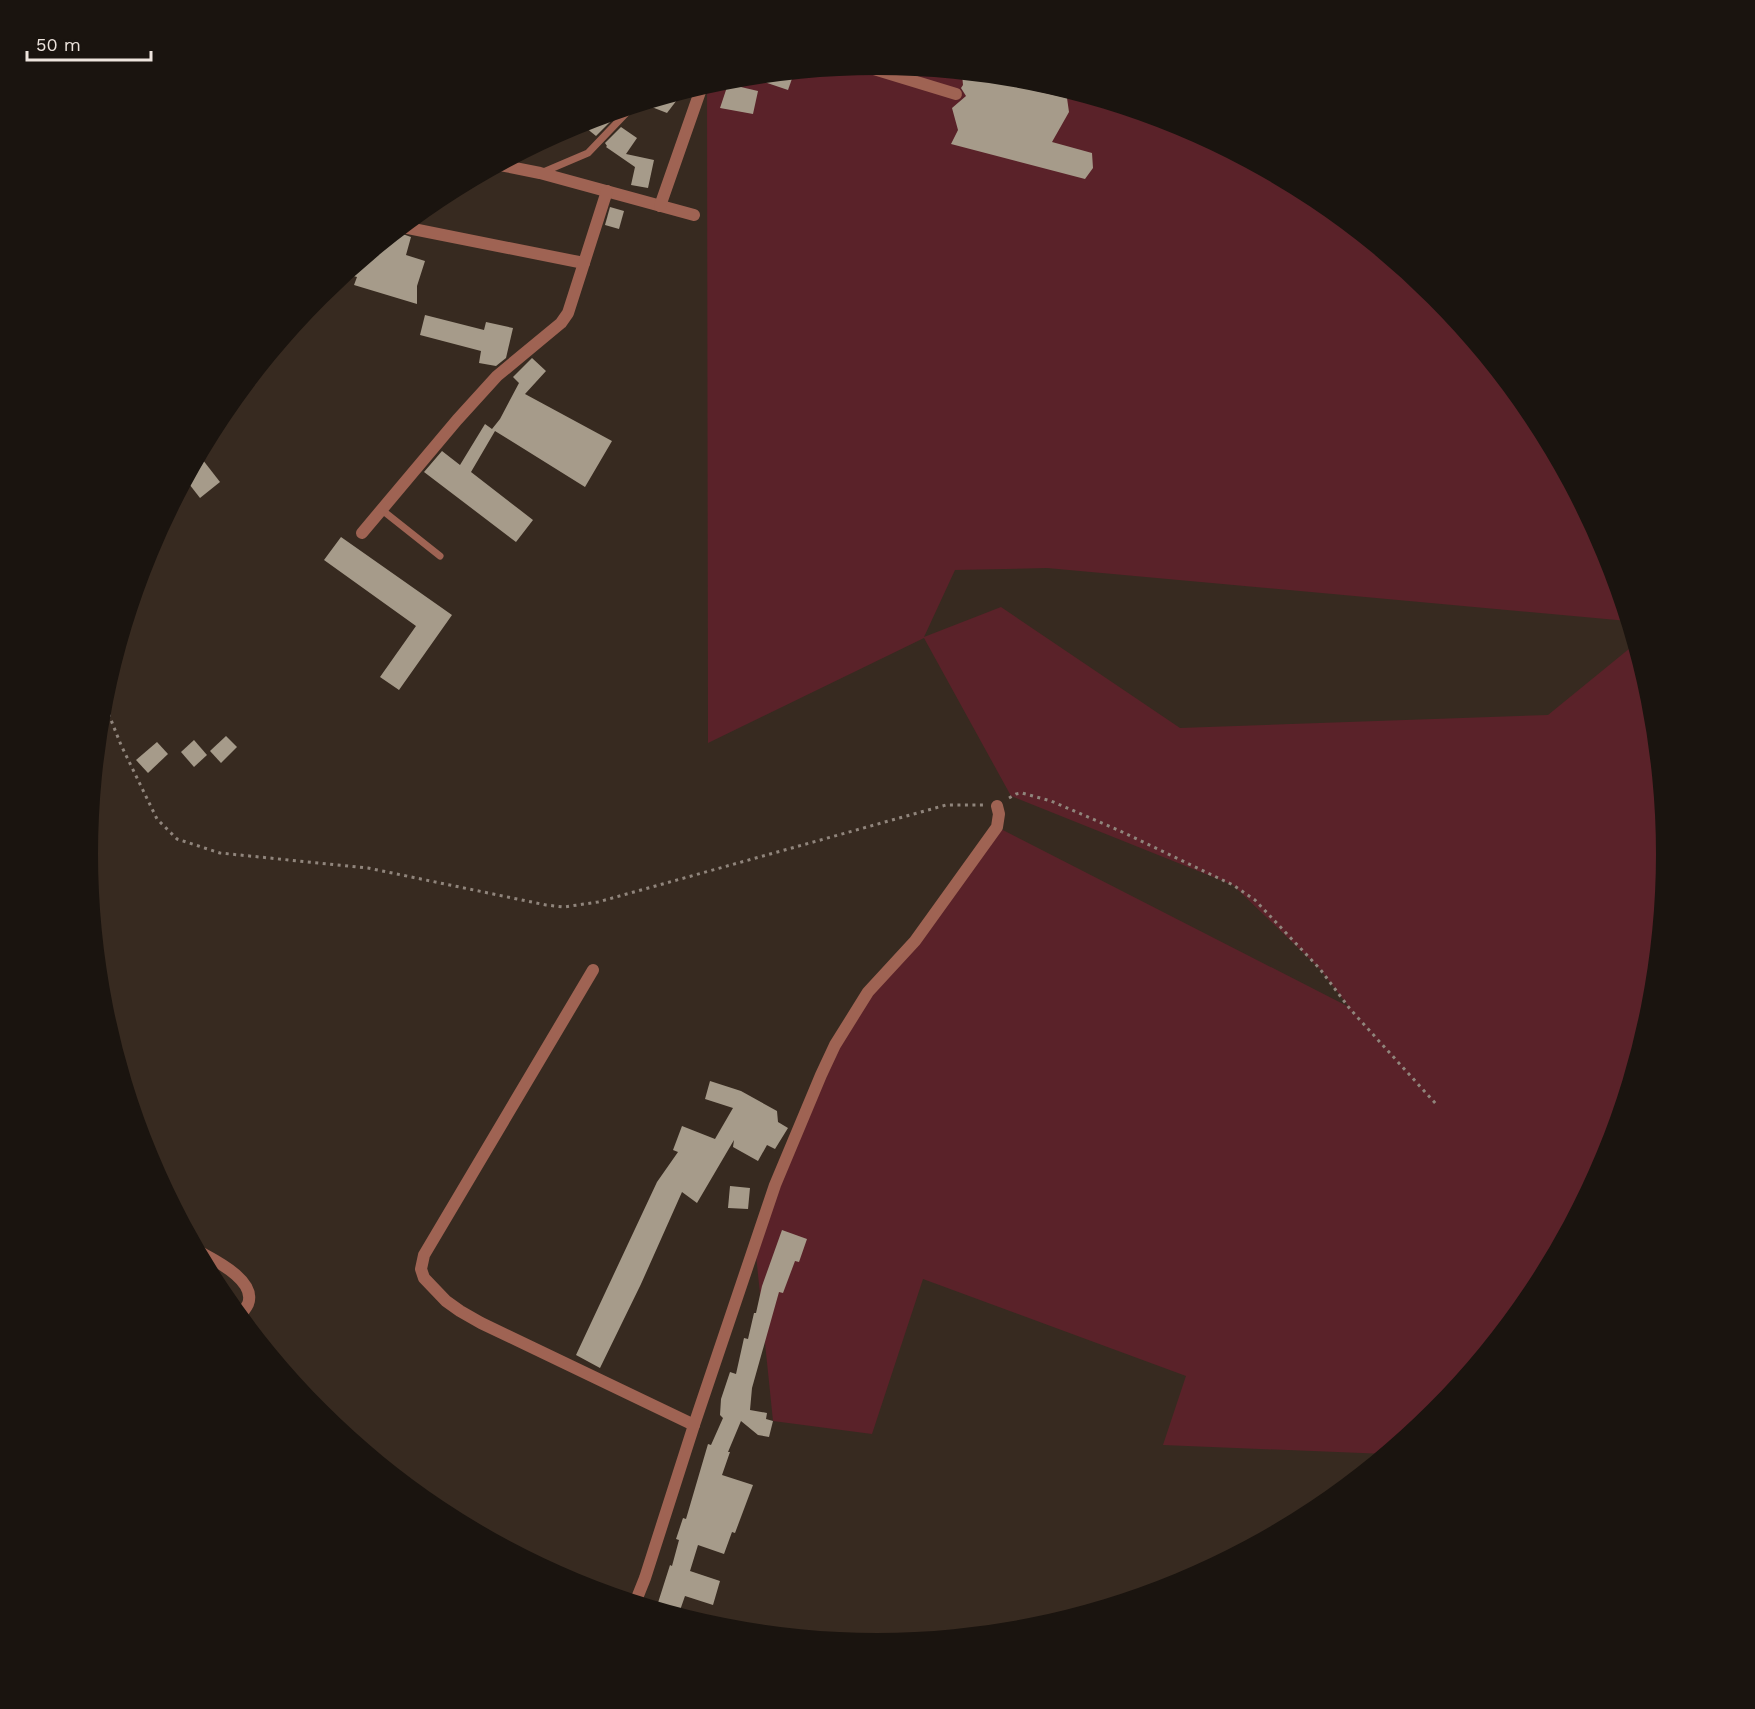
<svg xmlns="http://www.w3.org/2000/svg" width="1755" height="1709" font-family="'Work Sans',sans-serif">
	<rect width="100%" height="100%" fill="#372a20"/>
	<polygon fill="#5a2229" points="878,65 1032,80 1180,125 1317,198 1436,296 1505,380 1607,552 1628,621 1047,568 955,570 924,637 1001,607 1180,728 1548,715 1635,644 1652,701 1667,855 1652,1009 1607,1157 1534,1294 1436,1413 1386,1454 1163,1445 1186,1376 923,1279 872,1434 773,1421 755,1245 849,1021 997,827 1349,1007 1320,969 1233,885 1011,796 924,638 708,743 707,85 724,80"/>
	<polygon fill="#827424" points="1591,522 1607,552 1626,614 1615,602"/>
	<g fill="#a69b8a">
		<polygon points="794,73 788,90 749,77 779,74"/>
		<polygon points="962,74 1067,98 1069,112 1052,142 1092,153 1093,168 1085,179 951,144 958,130 952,108 966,96 961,88 963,85"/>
		<polygon points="728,84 758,91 753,114 720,108"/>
		<polygon points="683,92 667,113 644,104 662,98"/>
		<polygon points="605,115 612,120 596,136 580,123"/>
		<polygon points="621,127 637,138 626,154 654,160 648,188 631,185 635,167 606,147 607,146 605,143"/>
		<polygon points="610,207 624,211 619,229 605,225"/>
		<polygon points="397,232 411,237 406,255 425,261 417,286 417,304 354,285 357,277 346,274"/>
		<polygon points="425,315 484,330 486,322 513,328 506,358 496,366 479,363 481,351 420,335"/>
		<polygon points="532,358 546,371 525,394 612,441 585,487 495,431 471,472 533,520 516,542 424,472 442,451 460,465 485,424 492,429 500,419 519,383 513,377"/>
		<polygon points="199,455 220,482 200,498 186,480"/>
		<polygon points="341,537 452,615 399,690 380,677 416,626 324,560"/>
		<polygon points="226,736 237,747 221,763 210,751"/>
		<polygon points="194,740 207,755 194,767 181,752"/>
		<polygon points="157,742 168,754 148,773 136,760"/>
		<polygon points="710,1081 741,1091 777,1111 778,1122 788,1128 775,1149 767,1145 758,1161 733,1147 734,1140 697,1203 682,1192 641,1284 600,1368 576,1355 657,1182 678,1152 673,1150 682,1126 715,1139 733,1108 705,1099"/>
		<polygon points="730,1186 750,1188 748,1209 728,1208"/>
		<polygon points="782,1230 807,1239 799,1262 795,1261 783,1293 779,1292 752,1388 750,1410 767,1413 766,1419 773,1421 769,1437 758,1435 741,1421 728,1452 730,1452 722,1475 753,1485 735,1533 732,1532 724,1554 698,1545 690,1571 720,1581 713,1605 685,1596 678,1616 656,1609 670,1565 672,1566 679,1540 676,1539 683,1518 686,1519 708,1444 711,1445 723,1418 720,1415 721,1399 730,1372 736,1374 744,1338 748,1339 754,1313 756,1313 762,1286"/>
	</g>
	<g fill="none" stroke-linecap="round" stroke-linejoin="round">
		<g stroke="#90857c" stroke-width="3" stroke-dasharray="3 4.5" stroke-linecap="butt">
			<polyline points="103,700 121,745 157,819 177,839 220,853 368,868 546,905 564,907 598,902 946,805 983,805"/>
			<polyline points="1009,798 1016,794 1022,793 1051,801 1118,830 1233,885 1255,900 1320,969 1350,1009 1436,1104"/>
		</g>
		<g stroke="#9f6353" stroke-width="7">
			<polyline points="541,173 588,153 632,107"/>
			<polyline points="382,510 440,556"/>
		</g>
		<g stroke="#9f6353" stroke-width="12">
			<polyline points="864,66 956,94"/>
			<polyline points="500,165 540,173 694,215"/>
			<polyline points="660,206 702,86"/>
			<polyline points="403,227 584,263"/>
			<polyline points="362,533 457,420 497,376 561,323 568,313 607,191"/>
			<polyline points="593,970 424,1255 421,1269 424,1278 446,1301 460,1311 481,1323 694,1425"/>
			<path d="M198,1251c16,9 59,29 50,53 -2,4 -6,9 -8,13"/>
			<polyline points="635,1603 645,1578 694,1425 775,1185 821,1075 835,1045 868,992 915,941 997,827 999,814 997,806"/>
		</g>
	</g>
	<path d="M0 0H1755V1709H0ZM98 854a779 779 0 1 1 1558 0a779 779 0 1 1-1558 0Z" fill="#1a140f" fill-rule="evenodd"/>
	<path d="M27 51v9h124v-9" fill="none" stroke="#ede4dd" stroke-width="3"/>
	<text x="36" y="51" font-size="18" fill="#ede4dd" stroke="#1a140f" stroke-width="4.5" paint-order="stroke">50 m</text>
</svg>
